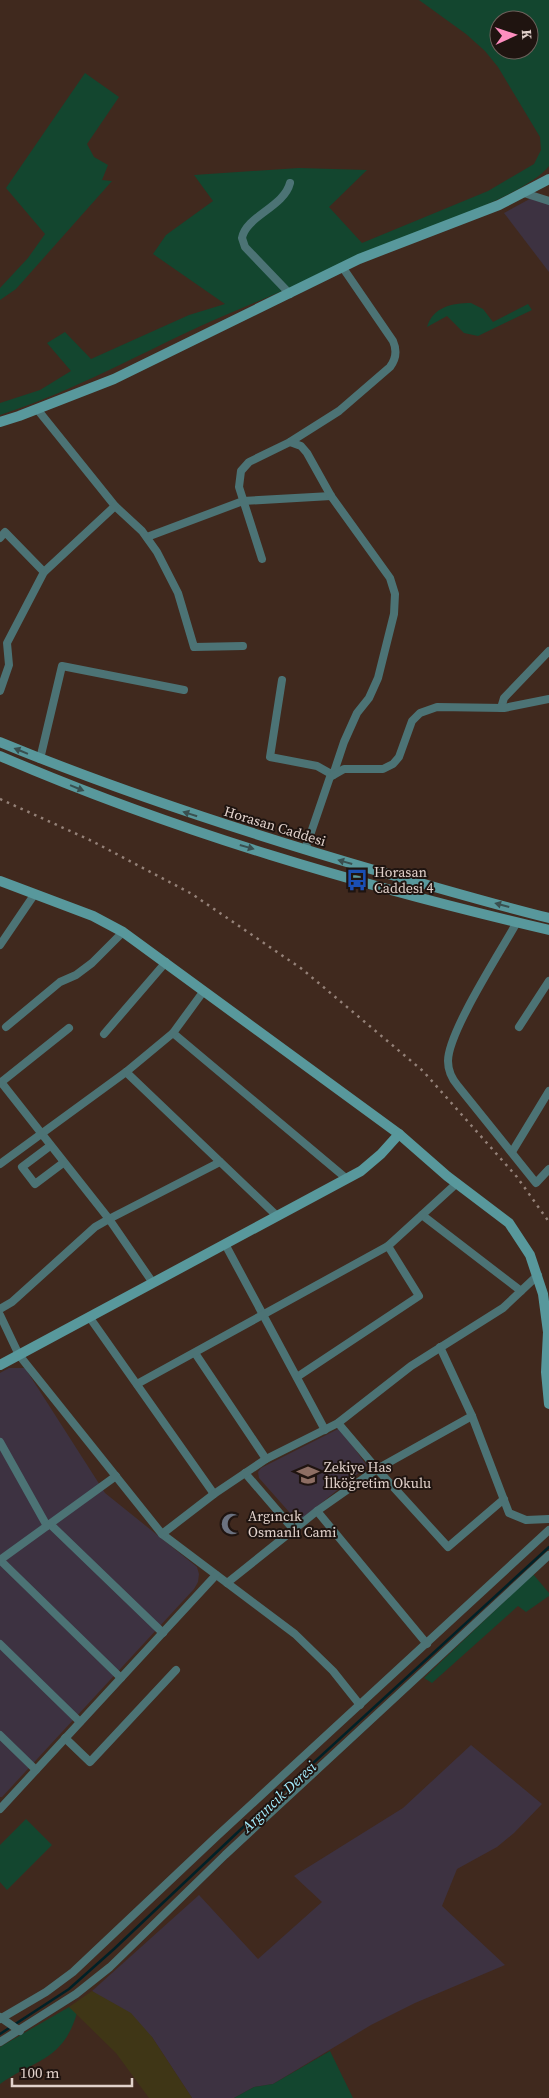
<svg xmlns="http://www.w3.org/2000/svg" width="549" height="2098" font-family="'Source Serif 4',serif">
	<rect width="100%" height="100%" fill="#40291e"/>
	<g fill="#3d3241">
		<polygon points="537,195 549,198 549,272 504,213"/>
		<polygon points="9,1368 25,1368 105,1493 197,1567 199,1574 198,1582 194,1589 2,1797 0,1797 0,1373"/>
		<polygon points="471,1745 542,1804 514,1833 497,1847 457,1869 442,1906 505,1965 415,2003 371,2025 273,2084 254,2087 234,2098 192,2098 152,2037 92,1991 199,1895 258,1959 322,1902 294,1876 403,1808"/>
	</g>
	<polygon fill="#3e3241" points="340,1428 367,1466 298,1522 259,1478 258,1472 261,1468"/>
	<g fill="#13462f" fill-rule="evenodd">
		<path d="M419,0h130v166c-18,24 -93,51 -123,64 -71,30 -142,60 -212,90 -72,32 -139,71 -214,95v-12l40,-13 31,-19 -24,-28 18,-11 26,27 98,-44 36,-11 -72,-50 13,-19 47,-34 -19,-26 105,-7 68,2 -38,37 33,36 126,-52 46,-27 7,-14 -1,-13 -42,-70 -13,-16 -19,-17zM499,20h30v30h-30z"/>
		<polygon points="85,73 119,97 87,144 94,157 108,165 102,180 112,181 16,289 0,300 0,288 28,258 45,234 6,188"/>
		<path d="M471,303l12,6 10,13 35,-18 4,6 -54,26 -14,-3 -17,-17 -20,11c6,-20 25,-24 44,-24z"/>
		<polygon points="533,1574 549,1593 549,1596 526,1612 518,1606 432,1683 424,1678"/>
		<polygon points="26,1819 52,1845 7,1890 0,1882 0,1845"/>
		<path d="M69,2007l8,6c-14,48 -42,46 -77,71v-37z"/>
		<polygon points="330,2051 353,2098 234,2098 254,2087 273,2084"/>
	</g>
	<polygon fill="#3f3616" points="92,1991 131,2013 152,2037 192,2098 149,2098 116,2053 69,2007"/>
	<g fill="none" stroke-linecap="round" stroke-linejoin="round">
		<polyline stroke="#002127" stroke-width="2.5" points="0,2034 69,1989 114,1949 239,1831 549,1547"/>
		<g stroke="#4c7375" stroke-width="8">
			<path d="M290,183c-6,24 -44,33 -48,55l3,9 45,47"/>
			<polyline points="524,193 549,201"/>
			<polyline points="37,409 115,506 142,531 157,552 178,593 194,647 243,646"/>
			<polyline points="147,537 243,501 331,496"/>
			<polyline points="0,538 5,532 44,572"/>
			<path d="M262,559l-23,-72 2,-16 8,-9 41,-20 49,-31 51,-44c6,-8 7,-17 3,-26l-50,-73"/>
			<polyline points="282,680 270,757 317,766 333,775 344,742 357,713 369,698 378,678 394,614 395,594 390,578 331,496 307,453 301,446 290,442"/>
			<polyline points="0,691 9,665 7,643 44,572 115,506"/>
			<polyline points="501,708 504,698 549,651"/>
			<polyline points="40,759 62,666 184,690"/>
			<polyline points="305,850 330,777 344,769 383,769 393,764 399,757 412,721 420,713 437,707 504,708 549,699"/>
			<path d="M517,922c-16,29 -69,110 -69,139 0,10 4,18 10,25l78,97 13,-14"/>
			<polyline points="0,945 34,895"/>
			<polyline points="6,1027 60,982 76,975 92,963 123,932"/>
			<polyline points="519,1027 549,981"/>
			<polyline points="173,1033 347,1179"/>
			<polyline points="104,1034 166,962"/>
			<polyline points="126,1072 277,1216"/>
			<polyline points="1,1082 109,1219 220,1162"/>
			<polyline points="0,1083 69,1028"/>
			<polyline points="50,1146 22,1167 35,1184 63,1163"/>
			<polyline points="512,1152 549,1091"/>
			<polyline points="0,1164 126,1072 173,1033 203,992"/>
			<polyline points="422,1215 521,1291"/>
			<polyline points="225,1244 325,1430"/>
			<polyline points="0,1309 12,1302 95,1227 109,1219 153,1283"/>
			<polyline points="0,1315 19,1355 162,1534 295,1634 333,1671 360,1705"/>
			<polyline points="90,1318 214,1494"/>
			<polyline points="440,1347 472,1416 509,1513 526,1520 549,1519"/>
			<polyline points="195,1353 266,1459"/>
			<polyline points="297,1377 419,1296 388,1246"/>
			<polyline points="137,1384 388,1246 457,1183"/>
			<polyline points="338,1423 377,1469 448,1547 504,1499"/>
			<polyline points="0,1442 47,1526"/>
			<polyline points="245,1473 294,1530"/>
			<polyline points="317,1511 427,1644"/>
			<polyline points="50,1524 163,1633"/>
			<polyline points="162,1534 214,1494 266,1459 338,1423 411,1366 503,1308 538,1275"/>
			<polyline points="0,1560 121,1678"/>
			<polyline points="0,1560 116,1476"/>
			<polyline points="227,1583 317,1511 377,1469 472,1416"/>
			<polyline points="0,1644 80,1722"/>
			<polyline points="0,1735 36,1770"/>
			<polyline points="65,1738 90,1762 176,1670"/>
			<polyline points="0,1809 216,1575"/>
			<polyline points="0,2017 20,2031"/>
			<polyline points="0,2019 46,1992 73,1972 216,1837 549,1530"/>
			<polyline points="0,2042 76,1994 110,1967 225,1855 549,1555"/>
		</g>
		<g stroke="#58989c" stroke-width="10">
			<polyline points="0,422 19,416 114,379 359,259 499,205 549,179"/>
			<path d="M0,742c126,52 250,92 381,130 55,15 111,32 168,46"/>
			<path d="M0,756c176,76 362,130 549,174"/>
			<polyline points="0,881 93,916 123,932 399,1134 447,1176 509,1223 530,1255 543,1294 548,1332 546,1372 549,1404"/>
			<polyline points="0,1365 361,1171 381,1154 399,1134"/>
		</g>
		<polyline stroke="#948178" stroke-width="2.5" stroke-dasharray="2.5 5" stroke-linecap="butt" points="0,799 92,841 192,894 302,969 423,1071 517,1177 549,1222"/>
	</g>
	<defs><path id="oneway-solid" d="M-6-.8H1V-3.2L6.5 0L1 3.2V.8H-6Z" transform="scale(1.25)"/></defs>
	<g fill="#394f4f">
		<use href="#oneway-solid" transform="translate(21 751) rotate(-158)"/>
		<use href="#oneway-solid" transform="translate(77 788) rotate(22)"/>
		<use href="#oneway-solid" transform="translate(190 814) rotate(-162)"/>
		<use href="#oneway-solid" transform="translate(247 847) rotate(16)"/>
		<use href="#oneway-solid" transform="translate(345 862) rotate(-164)"/>
		<use href="#oneway-solid" transform="translate(502 905) rotate(-165)"/>
	</g>
	<defs>
		<g id="bus-bare" transform="scale(1.725)"><path d="M-5-6H5V4H4V6H2V4H-2V6H-4V4H-5ZM-3.5-4V0h7V-4ZM-3.5 1.2v1.5H-2V1.2ZM2 1.2v1.5H3.5V1.2Z" fill="#1a4fb4" stroke="#1f1410" stroke-width="2.5" paint-order="stroke"/></g>
		<g id="school-bare" transform="scale(1.725)"><path d="M0-5L7-2L0 1L-7-2ZM-4 1L0 2.5L4 1V4Q0 6-4 4Z" fill="#8d6e63" stroke="#1f1410" stroke-width="2.5" paint-order="stroke"/></g>
		<g id="mosque-bare" transform="scale(1.725)"><path d="M3.5-4.9A6 6 0 1 0 3.5 4.9A5 5 0 1 1 3.5-4.9Z" fill="#6b7280" stroke="#1f1410" stroke-width="2.5" paint-order="stroke"/></g>
	</defs>
	<g fill-rule="evenodd">
		<use href="#bus-bare" x="357" y="880"/>
		<use href="#school-bare" x="308" y="1475"/>
		<use href="#mosque-bare" x="232" y="1524"/>
	</g>
	<g text-anchor="middle" stroke-width="4" stroke-linejoin="round" paint-order="stroke">
		<g font-size="14" fill="#e1d1cb" stroke="#1f1410">
			<text transform="translate(275 826) rotate(17)" y="5">Horasan Caddesi</text>
		</g>
		<g font-size="14" fill="#e1d1cb" stroke="#1f1410" text-anchor="start">
			<text x="374" y="877">Horasan<tspan x="374" dy="16">Caddesi 4</tspan></text>
			<text x="324" y="1472">Zekiye Has<tspan x="324" dy="16">İlköğretim Okulu</tspan></text>
			<text x="248" y="1521">Argıncık<tspan x="248" dy="16">Osmanlı Cami</tspan></text>
		</g>
		<g font-size="15" font-style="italic" fill="#a3edfe" stroke="#1f1410">
			<text transform="translate(279 1797) rotate(-43)" y="5">Argıncık Deresi</text>
		</g>
	</g>
	<g transform="translate(514 35) rotate(87)"><circle r="24" fill="#1f1410" stroke="#6d605b"/>
	<path d="M0-4L9 19L0 12L-9 19Z" fill="#fd8ebf"/>
	<text y="-8" font-size="14" font-weight="bold" text-anchor="middle" fill="#e1d1cb">K</text>
	</g>
	<path d="M12 2078v8h120v-8" fill="none" stroke="#e1d1cb" stroke-width="2.5"/>
	<text x="20" y="2078" font-size="15" fill="#e1d1cb" stroke="#1f1410" stroke-width="4" paint-order="stroke">100 m</text>
</svg>
